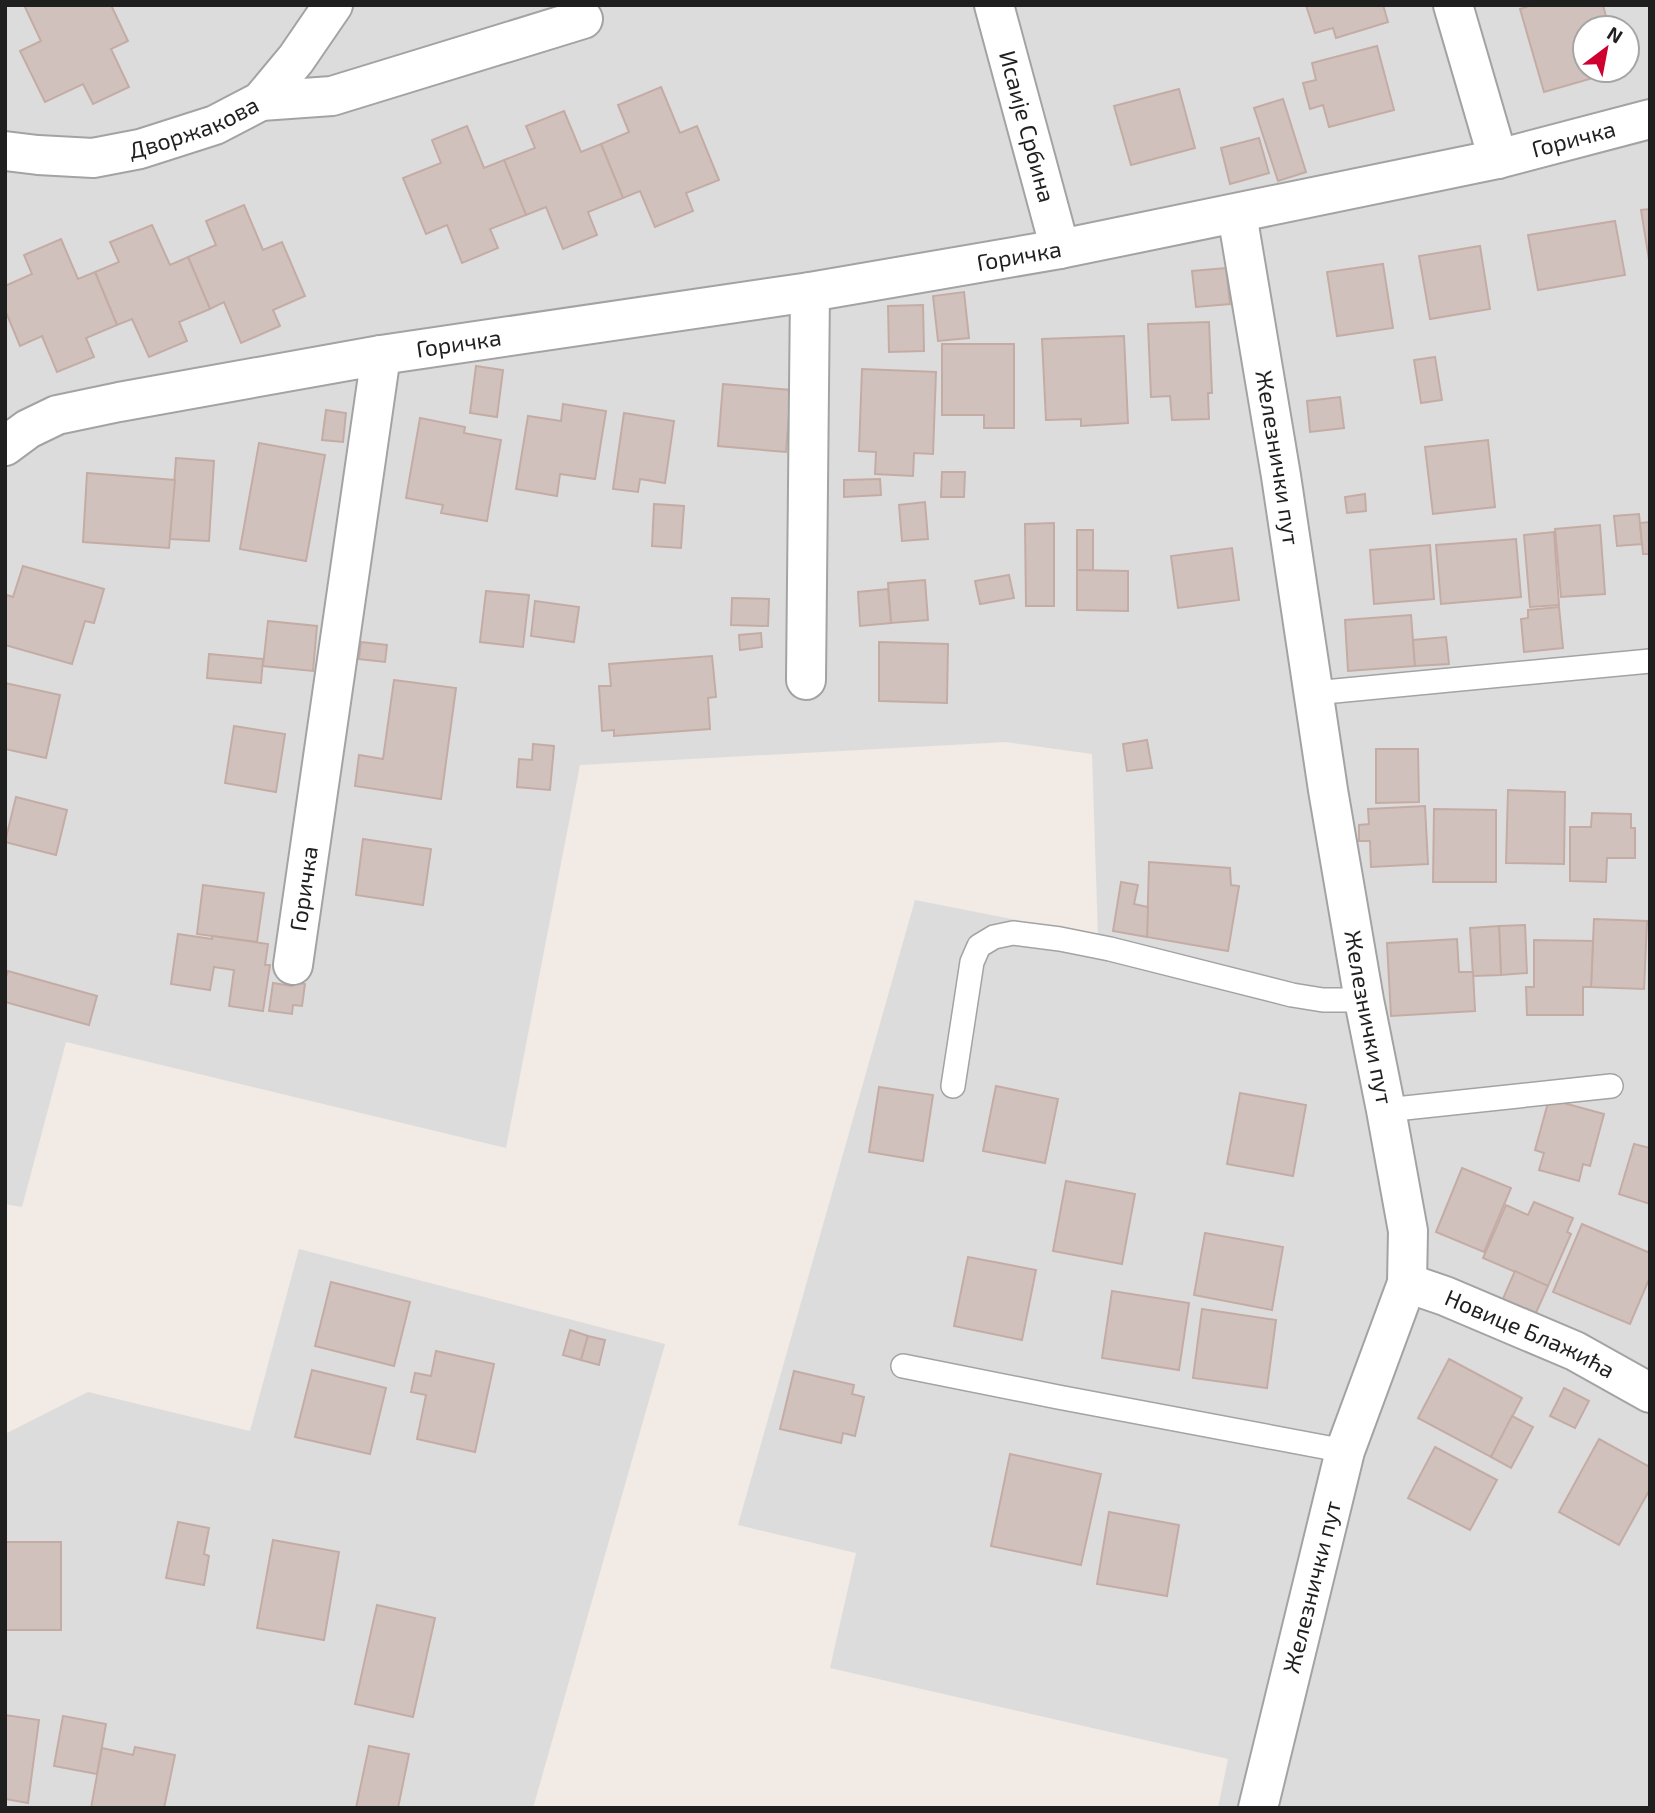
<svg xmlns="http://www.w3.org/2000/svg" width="1655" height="1813" font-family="'Exo 2',sans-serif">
	<rect width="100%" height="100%" fill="#f1eae5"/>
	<g fill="#dddcdc" fill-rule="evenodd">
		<path d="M5,5h1645v1803h-432l10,-49 -398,-91 26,-115 -118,-28 177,-625 183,36 -6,-182 -86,-12 -426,23 -74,383 -440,-106 -44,165 -17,-3zM1585,28h42v42h-42z"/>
		<polygon points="299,1249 665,1344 533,1808 5,1808 5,1434 88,1392 250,1431"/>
	</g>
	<g fill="#d1c1bd" stroke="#c4aca5" stroke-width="2">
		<polygon points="24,5 111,5 128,41 111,49 129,87 93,104 83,84 45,102 20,51 41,41"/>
		<polygon points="1306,5 1383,5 1388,22 1336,38 1333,28 1315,33"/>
		<polygon points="1532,5 1603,5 1609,28 1585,28 1585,70 1621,70 1544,92 1520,9"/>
		<polygon points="1377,46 1394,110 1329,127 1323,105 1310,109 1303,83 1316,80 1312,63"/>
		<polygon points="661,87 680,133 697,126 719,180 686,193 693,211 655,227 640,191 623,198 601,144 629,132 618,105"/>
		<polygon points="1179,89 1195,148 1131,165 1114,106"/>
		<polygon points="1283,99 1306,172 1278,181 1254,108"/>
		<polygon points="564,111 581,152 601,144 623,198 588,212 597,235 563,249 546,207 526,215 504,160 535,148 526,126"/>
		<polygon points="467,126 484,168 504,160 526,215 490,229 498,248 462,263 447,225 426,234 403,178 441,163 432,140"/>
		<polygon points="1259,138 1269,173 1230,184 1221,148"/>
		<polygon points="244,205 263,250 282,242 305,296 273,310 280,326 241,343 224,302 210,309 188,257 216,245 206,221"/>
		<polygon points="1650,209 1650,266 1641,210"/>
		<polygon points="1615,221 1625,275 1538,290 1528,235"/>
		<polygon points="152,225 170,265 188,257 210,309 179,322 187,341 149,357 132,319 117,325 95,272 119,262 110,242"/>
		<polygon points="61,239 78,279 95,272 117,325 86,338 94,357 57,372 42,336 20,346 5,310 5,286 32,274 24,255"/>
		<polygon points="1480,246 1490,309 1430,319 1419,256"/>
		<polygon points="1383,264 1393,328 1337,336 1327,272"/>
		<polygon points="1226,268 1230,304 1196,307 1192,271"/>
		<polygon points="964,292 969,338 938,341 933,296"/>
		<polygon points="923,305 924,351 889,352 888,306"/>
		<polygon points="1209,322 1212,393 1208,393 1209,419 1172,420 1170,396 1151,397 1148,324"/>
		<polygon points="1124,336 1128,423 1081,426 1081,419 1046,420 1042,339"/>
		<polygon points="942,344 1014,344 1014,428 984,428 984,415 942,415"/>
		<polygon points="1435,357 1442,400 1421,403 1414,360"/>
		<polygon points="476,366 503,370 497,417 470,413"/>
		<polygon points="862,369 936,372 933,454 914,453 913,476 875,474 876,452 859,451"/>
		<polygon points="723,384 791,390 786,452 718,446"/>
		<polygon points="1340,397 1344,428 1310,432 1307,401"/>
		<polygon points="563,404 606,411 595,479 560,474 557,496 516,489 528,416 561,421"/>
		<polygon points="326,410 346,413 343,442 322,440"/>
		<polygon points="624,413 674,421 665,483 640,479 638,492 613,489"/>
		<polygon points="420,418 465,427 464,433 501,440 487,521 441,513 443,505 406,498"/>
		<polygon points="1488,440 1495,507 1433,514 1425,447"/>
		<polygon points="259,443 325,455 306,561 240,549"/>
		<polygon points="176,458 214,461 209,541 170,539"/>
		<polygon points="942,472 965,472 964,497 941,497"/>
		<polygon points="87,473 175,480 169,548 83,542"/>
		<polygon points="880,479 881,495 844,497 844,480"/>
		<polygon points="1365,494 1366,511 1347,513 1345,497"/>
		<polygon points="925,502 928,539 902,541 899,505"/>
		<polygon points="654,504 684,506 681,548 652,546"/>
		<polygon points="1639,514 1642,544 1617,546 1614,516"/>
		<polygon points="1650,522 1650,554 1643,554 1640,523"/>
		<polygon points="1054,523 1054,606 1026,606 1025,524"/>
		<polygon points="1600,525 1605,594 1561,597 1555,529"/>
		<rect x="1077" y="530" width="16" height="40"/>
		<polygon points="1554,532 1559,605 1530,607 1524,535"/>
		<polygon points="1516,539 1521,597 1441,604 1436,545"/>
		<polygon points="1430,545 1434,599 1374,604 1370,550"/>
		<polygon points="1232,548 1239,600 1178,608 1171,556"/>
		<polygon points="23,566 104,589 94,623 85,621 72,664 5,645 5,602 7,595 13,597"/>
		<polygon points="1077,570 1128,571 1128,611 1077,610"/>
		<polygon points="1009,575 1014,598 980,604 975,581"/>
		<polygon points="925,580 928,620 891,623 888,583"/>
		<polygon points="888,589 891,623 860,626 858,592"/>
		<polygon points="486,591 529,595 523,647 480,642"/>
		<polygon points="732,598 769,599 768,626 731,625"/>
		<polygon points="535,601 579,607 574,642 531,636"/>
		<polygon points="1559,607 1563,648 1524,652 1521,619 1528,618 1528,610"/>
		<polygon points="1411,615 1415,666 1348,671 1345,620"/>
		<polygon points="268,621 317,626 313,671 263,666"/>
		<polygon points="761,633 762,647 740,650 739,635"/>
		<polygon points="1446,637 1449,664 1415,666 1413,640"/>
		<polygon points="361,642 387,645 385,662 359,659"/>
		<polygon points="879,642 948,644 947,703 879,701"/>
		<polygon points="209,654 263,659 261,683 207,678"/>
		<polygon points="712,656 716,697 708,698 710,729 614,736 614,730 602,731 599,686 611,686 609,664"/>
		<polygon points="394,680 456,688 441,799 355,786 359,755 383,759"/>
		<polygon points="5,683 60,695 46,758 5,749"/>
		<polygon points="234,726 285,734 276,792 225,783"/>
		<polygon points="1147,740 1152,768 1127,771 1123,744"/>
		<polygon points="533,744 554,746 550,790 517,787 519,759 532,760"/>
		<polygon points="1376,749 1418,749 1419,802 1376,803"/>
		<polygon points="1508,790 1565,792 1564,864 1506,863"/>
		<polygon points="16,797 67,810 56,855 5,842"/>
		<polygon points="1425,806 1428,864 1371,867 1370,841 1359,841 1359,825 1369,824 1368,809"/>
		<polygon points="1434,809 1496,810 1496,882 1433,882"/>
		<polygon points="1592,813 1631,814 1631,828 1635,828 1635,858 1607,858 1606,882 1570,881 1570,827 1591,827"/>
		<polygon points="363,839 431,849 423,905 356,895"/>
		<polygon points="1149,862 1230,868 1231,885 1239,886 1228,951 1147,937"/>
		<polygon points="1121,882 1138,885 1134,904 1148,907 1147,937 1113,931"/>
		<polygon points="203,885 264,893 257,942 197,934"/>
		<polygon points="1594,919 1647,921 1644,989 1591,987"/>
		<polygon points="1525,925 1527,973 1501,975 1499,926"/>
		<polygon points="1499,926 1501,975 1473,976 1470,928"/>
		<polygon points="178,934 212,939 212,936 268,944 265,965 270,965 263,1011 229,1006 234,970 214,967 210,990 171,984"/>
		<polygon points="1457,939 1459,972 1473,972 1475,1011 1391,1016 1387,943"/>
		<polygon points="1534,940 1593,941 1591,987 1583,987 1583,1015 1527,1015 1526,987 1534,987"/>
		<polygon points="8,971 97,996 89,1025 5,1002 5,980"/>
		<polygon points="293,982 305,984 302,1006 293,1005 292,1014 269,1011 273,983 292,986"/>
		<polygon points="996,1086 1058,1099 1045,1163 983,1151"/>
		<polygon points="879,1087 933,1095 923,1161 869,1152"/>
		<polygon points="1240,1093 1306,1105 1293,1176 1227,1164"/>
		<polygon points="1549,1099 1604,1114 1590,1166 1583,1164 1579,1181 1539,1170 1544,1153 1535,1150"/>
		<polygon points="1634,1144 1650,1148 1650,1204 1619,1194"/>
		<polygon points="1462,1168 1511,1188 1484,1252 1436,1232"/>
		<polygon points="1066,1181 1135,1194 1122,1264 1053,1251"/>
		<polygon points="1534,1202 1573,1218 1567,1232 1571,1234 1548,1286 1483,1258 1506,1205 1528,1215"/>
		<polygon points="1582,1224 1650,1253 1650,1277 1630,1324 1553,1292"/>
		<polygon points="1205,1233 1283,1247 1272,1310 1194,1295"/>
		<polygon points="968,1257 1036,1270 1022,1340 954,1326"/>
		<polygon points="1515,1271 1548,1286 1535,1315 1502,1301"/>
		<polygon points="331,1282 410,1302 394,1366 315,1346"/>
		<polygon points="1112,1291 1189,1303 1179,1370 1102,1358"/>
		<polygon points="1202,1309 1276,1320 1267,1388 1193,1378"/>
		<polygon points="570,1330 588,1336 581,1360 563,1355"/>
		<polygon points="588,1336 605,1340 599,1365 581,1360"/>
		<polygon points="436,1351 494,1364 475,1452 417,1439 426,1395 411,1392 415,1373 431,1376"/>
		<polygon points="1449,1359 1522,1398 1491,1457 1418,1418"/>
		<polygon points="312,1370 386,1388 370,1454 295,1437"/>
		<polygon points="794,1371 854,1385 852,1394 864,1397 855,1436 843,1433 841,1443 780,1429"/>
		<polygon points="1564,1388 1589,1401 1575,1428 1550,1416"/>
		<polygon points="1512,1416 1533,1427 1511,1468 1491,1457"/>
		<polygon points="1599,1439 1650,1467 1650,1489 1619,1545 1559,1512"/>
		<polygon points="1435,1447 1497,1480 1470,1530 1408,1498"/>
		<polygon points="1010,1454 1101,1474 1081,1565 991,1546"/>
		<polygon points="1109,1512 1179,1525 1167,1596 1097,1584"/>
		<polygon points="178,1522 209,1528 204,1554 209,1556 204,1585 166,1578"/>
		<polygon points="273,1540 339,1552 324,1640 257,1628"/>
		<rect x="5" y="1542" width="56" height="88"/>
		<polygon points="377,1605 435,1618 413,1717 355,1704"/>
		<polygon points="5,1715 39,1720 28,1803 5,1799"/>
		<polygon points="63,1716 106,1724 97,1774 54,1766"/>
		<polygon points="369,1746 409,1754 398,1808 356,1808"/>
		<polygon points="135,1747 175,1755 164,1808 91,1808 102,1748 133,1755"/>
	</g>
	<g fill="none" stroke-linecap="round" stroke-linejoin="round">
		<g stroke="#a3a3a3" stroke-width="26">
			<g id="lane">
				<polyline points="1314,693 1650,661"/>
				<polyline points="953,1086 972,962 979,946 994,937 1013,933 1060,939 1110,949 1292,995 1323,1000 1364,1000"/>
				<polyline points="1386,1110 1611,1086"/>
				<polyline points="903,1366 1058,1397 1345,1451"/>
			</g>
		</g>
		<g stroke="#a3a3a3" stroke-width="42">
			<g id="street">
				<path id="s1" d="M994,5l66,244"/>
				<polyline points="1453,5 1498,159"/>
				<polyline points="261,101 332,96 583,19"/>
				<path id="s2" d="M5,151l33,4 55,3 47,-9 75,-24 46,-24 35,-42 37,-54"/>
				<path id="s3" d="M1237,214l44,262 47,314 36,210 22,110 22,121 -1,52 -62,168 -87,357"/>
				<path id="s4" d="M5,446l23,-17 29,-14 62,-13 262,-47 429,-63 250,-43 438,-90 152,-40"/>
				<polyline points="806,680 810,292"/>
				<path id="s5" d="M293,965l88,-610"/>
				<path id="s6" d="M1407,1283l38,13 130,55 75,42"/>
			</g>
		</g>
		<use href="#lane" stroke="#fff" stroke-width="23"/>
		<use href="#street" stroke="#fff" stroke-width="38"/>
	</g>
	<g text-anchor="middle" stroke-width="5" stroke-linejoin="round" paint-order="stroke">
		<g font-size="23" fill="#1f1f1f" stroke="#fff">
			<text dy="8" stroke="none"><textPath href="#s2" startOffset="194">Дворжакова</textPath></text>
			<text dy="8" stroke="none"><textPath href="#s1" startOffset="126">Исаије Србина</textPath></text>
			<text dy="8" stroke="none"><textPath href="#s4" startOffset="1603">Горичка</textPath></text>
			<text dy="8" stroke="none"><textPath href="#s4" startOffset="1036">Горичка</textPath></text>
			<text dy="8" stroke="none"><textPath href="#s4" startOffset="469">Горичка</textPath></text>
			<text dy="8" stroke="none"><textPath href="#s3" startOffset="247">Железнички пут</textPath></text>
			<text dy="8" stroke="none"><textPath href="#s5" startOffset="77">Горичка</textPath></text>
			<text dy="8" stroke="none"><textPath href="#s3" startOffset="814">Железнички пут</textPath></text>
			<text dy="8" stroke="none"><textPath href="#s6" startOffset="133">Новице Блажића</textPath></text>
			<text transform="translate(1312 1587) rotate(-76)" y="8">Железнички пут</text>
		</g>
	</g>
	<rect width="1655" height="1813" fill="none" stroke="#1f1f1f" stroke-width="14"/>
	<g transform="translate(1606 49) rotate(32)"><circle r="33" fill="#ffffff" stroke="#a5a5a5" stroke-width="2"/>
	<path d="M0-5L12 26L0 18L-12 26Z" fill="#ce002f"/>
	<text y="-10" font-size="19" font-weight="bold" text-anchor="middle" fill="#1f1f1f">N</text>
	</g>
</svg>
